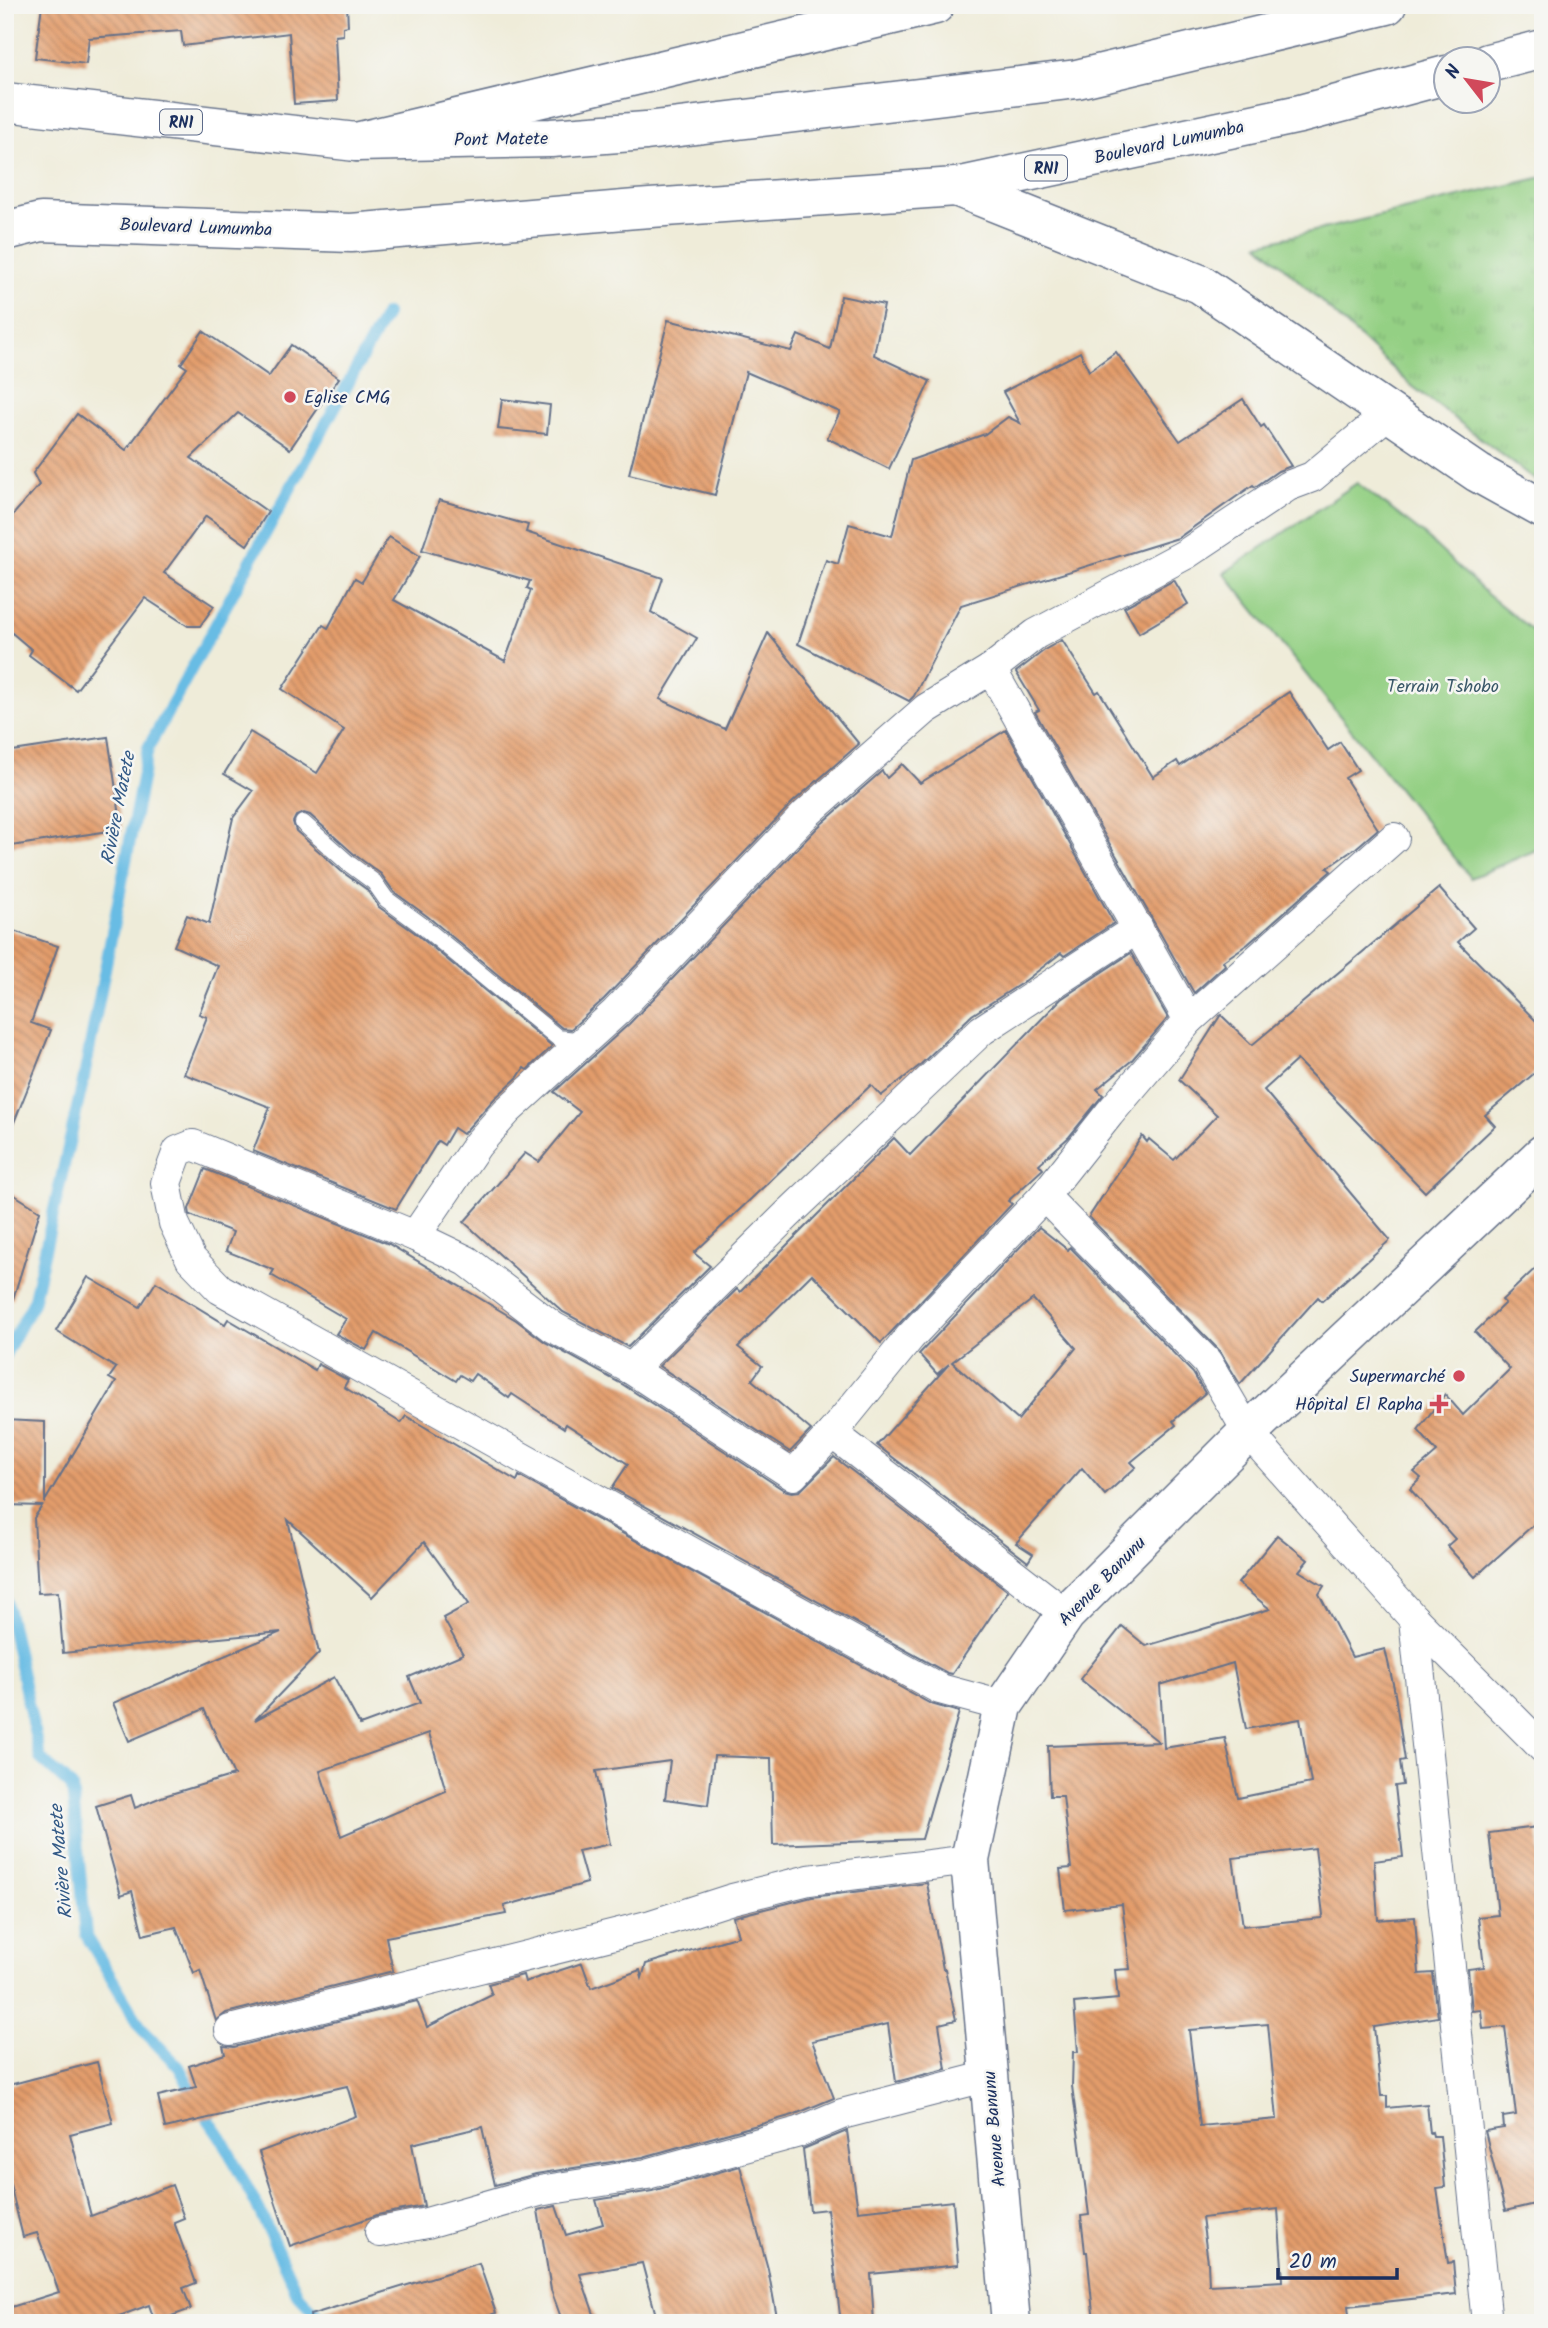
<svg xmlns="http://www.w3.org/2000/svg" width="1548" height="2328" font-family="Kalam,sans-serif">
	<defs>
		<pattern id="grass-tufts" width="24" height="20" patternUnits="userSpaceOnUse" patternTransform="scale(1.75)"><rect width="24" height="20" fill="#94d084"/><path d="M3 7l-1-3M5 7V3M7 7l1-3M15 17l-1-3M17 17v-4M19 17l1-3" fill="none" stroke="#7fb374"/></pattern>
		<pattern id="building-back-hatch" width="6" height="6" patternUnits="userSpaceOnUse" patternTransform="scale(1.75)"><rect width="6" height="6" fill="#e39c6b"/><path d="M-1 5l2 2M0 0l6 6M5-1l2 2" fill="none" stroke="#b7805b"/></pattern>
	</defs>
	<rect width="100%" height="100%" fill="#f6f6f2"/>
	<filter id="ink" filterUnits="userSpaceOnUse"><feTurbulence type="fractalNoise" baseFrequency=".0143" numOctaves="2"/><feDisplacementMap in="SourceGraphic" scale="14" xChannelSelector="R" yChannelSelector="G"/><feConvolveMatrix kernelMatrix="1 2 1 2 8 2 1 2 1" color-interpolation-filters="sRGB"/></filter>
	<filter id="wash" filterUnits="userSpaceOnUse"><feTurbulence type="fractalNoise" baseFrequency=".00686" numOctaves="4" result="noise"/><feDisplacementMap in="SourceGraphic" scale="28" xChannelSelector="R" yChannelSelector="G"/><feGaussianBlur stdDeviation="1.57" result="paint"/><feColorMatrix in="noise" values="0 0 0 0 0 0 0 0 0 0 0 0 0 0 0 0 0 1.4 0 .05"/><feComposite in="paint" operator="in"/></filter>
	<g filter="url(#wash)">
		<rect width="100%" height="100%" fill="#efecd9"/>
		<polygon fill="url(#grass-tufts)" stroke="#588071" stroke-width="2" points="1543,177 1543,486 1412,386 1259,244"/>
		<polygon fill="#94d084" stroke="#588071" stroke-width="2" points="1357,483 1422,533 1488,595 1543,639 1543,847 1471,878 1224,573"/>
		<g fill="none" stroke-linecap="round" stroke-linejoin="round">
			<g stroke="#67bce4" stroke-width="12">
				<polyline points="5,1355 33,1303 84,1077 148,748 386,314"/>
				<polyline points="5,1597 40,1758 72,1787 86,1935 142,2029 179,2067 202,2110 222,2139 260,2212 298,2295 325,2323"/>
			</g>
		</g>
		<g id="blocks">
			<g fill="url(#building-back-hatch)" fill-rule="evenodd">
				<polygon points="42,5 347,5 348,26 343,27 343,35 335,36 338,101 294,104 289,33 183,46 181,31 89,38 86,64 35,58"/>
				<polygon points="841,296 884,305 874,355 930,381 889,469 827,438 840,412 746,372 715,495 629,474 668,320 791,351 798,335 830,349"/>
				<polygon points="203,331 269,376 291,345 339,378 290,449 238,413 191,458 268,512 247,545 206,516 164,573 214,606 200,626 188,626 145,598 76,690 29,655 32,650 5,627 5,524 39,485 33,473 77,414 126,450 187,368 181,364"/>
				<polygon points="1080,352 1089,371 1116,352 1180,441 1243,399 1261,427 1264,425 1291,466 1278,471 1255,487 1253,485 1178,538 961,605 914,696 909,701 798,644 826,560 838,564 849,524 892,536 911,460 985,434 1008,417 1020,423 1003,392"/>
				<polygon points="502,399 550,405 547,434 498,429"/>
				<polygon points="439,500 528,525 526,532 663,578 651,612 697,638 660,699 725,729 768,633 859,744 793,802 604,999 571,1029 562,1028 427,916 394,892 381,874 355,855 310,815 304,813 296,816 293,822 296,831 341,871 366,889 379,907 414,932 552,1046 527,1070 524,1068 518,1077 494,1099 463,1134 454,1128 444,1145 438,1141 396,1209 253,1151 270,1107 184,1074 207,1017 199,1014 218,966 174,946 187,915 209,924 233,818 253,791 224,774 250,732 317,773 344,730 282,689 323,625 328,628 355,578 362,582 389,537 420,556 394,600 505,661 531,590 527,588 530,581 422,550"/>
				<polygon points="1174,580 1188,604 1139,633 1124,607"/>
				<polygon points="1062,640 1096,693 1099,691 1153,777 1177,761 1180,766 1289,692 1328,750 1340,742 1358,770 1345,778 1378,829 1356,848 1327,868 1331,871 1248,944 1223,961 1225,965 1194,993 1035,712 1039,710 1016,672 1046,649"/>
				<polygon points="1006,730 1114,923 1064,956 1061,953 1025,981 972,1015 919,1066 881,1096 871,1085 694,1253 710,1266 628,1347 563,1312 464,1222 525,1153 539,1162 580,1112 554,1092 629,1024 818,827 882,771 887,778 902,764 920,783"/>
				<polygon points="108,737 122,829 11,846 5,805 5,752"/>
				<polygon points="1439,888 1474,928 1458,942 1543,1028 1543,1066 1485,1115 1495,1126 1425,1192 1297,1060 1264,1090 1390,1240 1322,1301 1318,1297 1240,1384 1219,1350 1089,1217 1142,1136 1147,1142 1149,1139 1174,1160 1217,1115 1179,1080 1220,1016 1221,1015 1252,1045"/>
				<polygon points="5,928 58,946 31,1023 51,1030 7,1140"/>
				<polygon points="1131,953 1168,1018 1131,1061 1097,1089 1103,1095 1069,1137 1039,1164 1043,1169 1008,1201 1012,1204 881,1343 812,1274 738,1347 762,1366 752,1380 811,1430 790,1452 659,1366 737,1289 740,1292 894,1138 910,1155 1061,999"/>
				<polygon points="205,1169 389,1244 516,1320 545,1342 622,1384 784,1490 792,1492 800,1491 834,1457 1008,1591 952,1674 947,1673 612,1488 628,1464 566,1424 564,1428 512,1394 509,1398 475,1374 470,1381 460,1375 456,1381 376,1333 366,1350 336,1334 346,1319 271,1275 274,1270 226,1251 233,1232 190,1215 189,1209"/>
				<polygon points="5,1189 40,1211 13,1299 5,1298"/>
				<path d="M1039,1227l29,23 2,-3 123,126 12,20 -32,28 3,4 -45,37 5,5 -31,28 -23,-27 -66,75 17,11 -5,8 -151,-117 72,-81 -12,10 -18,-20zM1033,1299l43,49 -58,72 -66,-58z"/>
				<polygon points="1543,1261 1543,1516 1475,1577 1447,1546 1455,1539 1410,1489 1421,1478 1414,1472 1437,1452 1418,1430 1445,1394 1463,1415 1510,1369 1475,1332 1505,1303 1502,1300"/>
				<path d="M88,1277l52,30 16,-25 69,42 3,-5 87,51 3,-6 30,16 -4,7 57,36 5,-7 111,65 2,-5 412,228 28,8 -37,127 -149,6 -2,-87 -57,-2 -6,49 -43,-6 5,-38 -74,10 14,73 -32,7 9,32 -83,23 2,8 -120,23 7,34 -167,42 -10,8 -16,-51 -6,3 -18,-46 -33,8 -11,-44 -11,4 -25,-89 35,-11 4,13 29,-12 70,-21 -30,-66 -75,32 -16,-38 168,-71 -218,21 -5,-61 -20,1 -4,-75 8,-12 -35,-1 2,-46h-4v-39l40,2v79l71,-119 -7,-4 7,-10 -60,-37zM288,1520l84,77 52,-55 45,62 -26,14 20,36 -54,23 11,26 -60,22 -26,-48 -79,43 64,-67zM429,1733l17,58 -105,45 -21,-65z"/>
				<path d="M1277,1535l31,25 -9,11 25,15 -5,8 33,63 33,-8 9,39 11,72 -5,1 3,24 -8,1 8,71 -29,4 4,59 37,-3 4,57 14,-1 5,44 -64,10 7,69h6v12l40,-4 3,29 2,-1 1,4h7l5,51 -8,1 11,75 5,-1 3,32 -108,12 2,17h-256l-7,-71h-2l-4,-36 8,-1 -17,-129 1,-34h5l-4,-49 44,-4 -3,-29 15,-1 -8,-65 -57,6 -5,-41 11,-1 -8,-72h-13l-2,-50 111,-4 -79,-63 42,-53 24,20 124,-37 -32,-26zM1233,1663l13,66 54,-10 11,64 -73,15 -13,-60 -61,10 -4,-63zM1315,1848l8,67 -2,3 -78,8 -10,-68zM1268,2024l9,95 -77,7 -11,-96zM1278,2209l5,72 -74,4 -1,-23 -6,-44z"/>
				<polygon points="1537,1827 1543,1880 1543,2202 1505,2211 1485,2131 1504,2128 1503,2117 1516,2115 1505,2027 1483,2029 1481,2010 1472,2011 1468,1969 1484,1967 1478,1917 1498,1915 1489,1833"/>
				<polygon points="927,1883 943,1969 945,1969 956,2020 939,2024 946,2069 896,2082 888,2024 812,2041 834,2098 793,2115 643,2157 536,2174 495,2185 482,2127 412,2144 424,2206 377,2215 290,2246 259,2152 356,2116 347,2086 165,2128 158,2096 196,2087 189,2066 225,2054 223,2046 234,2047 417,2001 427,2027 492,1995 488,1984 523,1975 525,1982 582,1963 591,1988 640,1970 642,1978 646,1964 738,1936 733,1917 812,1897"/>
				<polygon points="97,2062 113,2123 70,2134 91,2216 172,2185 184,2218 174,2222 196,2283 183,2288 191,2309 155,2322 149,2305 100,2323 5,2323 5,2309 59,2292 37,2233 23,2237 5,2164 5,2086"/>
				<polygon points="847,2131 858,2211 953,2201 958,2265 871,2274 874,2323 841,2323 827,2209 810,2211 803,2149"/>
				<polygon points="740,2166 768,2269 778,2323 658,2323 642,2263 580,2274 597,2323 563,2323 551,2290 538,2210 556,2206 566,2235 603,2224 596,2200 652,2191"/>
				<polygon points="479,2263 496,2313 468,2323 311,2323 310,2315"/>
			</g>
		</g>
	</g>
	<g filter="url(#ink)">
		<use href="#blocks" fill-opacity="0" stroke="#657189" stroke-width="2"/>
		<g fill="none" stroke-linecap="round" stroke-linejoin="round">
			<g stroke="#657189" stroke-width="18">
				<polyline id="service" points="303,823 348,863 374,882 386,899 420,924 558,1038 585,1041"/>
			</g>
			<g stroke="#657189" stroke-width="32">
				<g id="minor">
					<polyline points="991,669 1189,1020"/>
					<polyline points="1044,1196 1207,1362 1248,1432 1414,1619 1543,1748"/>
					<polyline points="415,1236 477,1145 507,1111 616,1012 806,814 926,709 991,669 1036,634 1186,554 1288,486 1312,477 1390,412"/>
					<polyline points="631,1369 787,1215 982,1030 1138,928"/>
					<polyline points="832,1433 1066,1614"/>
					<polyline points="1414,1619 1487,2323"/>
					<polyline points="1003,1706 940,1689 696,1555 220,1289 191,1259 174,1223 166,1183 178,1151 193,1145 415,1236 467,1261 553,1327 631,1369 793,1475 832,1433 910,1337 1044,1196 1109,1114 1189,1020 1394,838"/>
					<polyline points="230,2030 651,1925 732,1899 809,1880 970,1860"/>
					<polyline points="380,2232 427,2223 539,2191 647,2174 799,2132 842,2114 989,2076"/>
				</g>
			</g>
			<g stroke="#657189" stroke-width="41">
				<polyline id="tertiary" points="1011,2323 970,1860 1003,1706 1066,1614 1248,1432 1543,1154"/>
			</g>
			<g stroke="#657189" stroke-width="41">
				<g id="trunk">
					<polyline points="1488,63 1543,49"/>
					<polyline points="5,102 356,142 935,5"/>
					<polyline points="356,142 551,138 646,131 1077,79 1387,5"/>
					<polyline points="956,187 1200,284 1478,473 1543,509"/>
					<polyline points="5,231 41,222 351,233 636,209 956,187 1300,114 1446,75"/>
				</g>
			</g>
			<use href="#service" stroke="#fff" stroke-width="16"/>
			<use href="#minor" stroke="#fff" stroke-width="30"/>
			<use href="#tertiary" stroke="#fff" stroke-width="38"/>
			<use href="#trunk" stroke="#fff" stroke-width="38"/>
		</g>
	</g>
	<g fill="#d1495b" stroke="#f6f6f2" stroke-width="2.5">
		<circle cx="290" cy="397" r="7"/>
		<circle cx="1459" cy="1376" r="7"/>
		<path d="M1435.5 1393.5h7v7h7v7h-7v7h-7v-7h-7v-7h7z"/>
	</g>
	<g text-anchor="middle" stroke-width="5" stroke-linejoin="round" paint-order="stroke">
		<g fill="#f6f6f2" stroke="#5d6b8a" stroke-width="2">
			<rect x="160" y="109.5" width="42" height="25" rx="5"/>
			<rect x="1025" y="155.5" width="42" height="25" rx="5"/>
		</g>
		<g font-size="16" font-weight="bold" fill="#1b2f5e">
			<text x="181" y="128">RN1</text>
			<text x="1046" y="174">RN1</text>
		</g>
		<g font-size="18" fill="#1b2f5e" stroke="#f6f6f2">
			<text transform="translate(501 139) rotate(-1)" y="6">Pont Matete</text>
			<text transform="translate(1169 142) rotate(-12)" y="6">Boulevard Lumumba</text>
			<text transform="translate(196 227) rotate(2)" y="6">Boulevard Lumumba</text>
			<text transform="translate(1102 1581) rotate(-46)" y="6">Avenue Banunu</text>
			<text transform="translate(994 2129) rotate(-95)" y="6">Avenue Banunu</text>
		</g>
		<g font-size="18" fill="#1b2f5e" stroke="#f6f6f2" text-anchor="end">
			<text x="304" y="403" text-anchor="start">Eglise CMG</text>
			<text x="1445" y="1382">Supermarché</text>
			<text x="1423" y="1410">Hôpital El Rapha</text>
		</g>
		<g font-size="18" fill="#395768" stroke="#f6f6f2">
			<text x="1443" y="692">Terrain Tshobo</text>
		</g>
		<g font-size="19" font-style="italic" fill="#325986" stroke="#f6f6f2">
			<text transform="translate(117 808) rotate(-79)" y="7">Rivière Matete</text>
			<text transform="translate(60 1862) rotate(-95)" y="7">Rivière Matete</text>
		</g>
	</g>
	<rect width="1548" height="2328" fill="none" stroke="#f6f6f2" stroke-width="28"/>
	<g transform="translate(1467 80) rotate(301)"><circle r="33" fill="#f6f6f2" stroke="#9ea6b7" stroke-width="2"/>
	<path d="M0-5L12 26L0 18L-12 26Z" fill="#d1495b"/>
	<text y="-10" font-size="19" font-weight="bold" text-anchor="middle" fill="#1b2f5e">N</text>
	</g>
	<path d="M1278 2268v10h119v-10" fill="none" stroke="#1b2f5e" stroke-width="3.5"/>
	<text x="1289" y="2268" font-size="21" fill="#1b2f5e" stroke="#f6f6f2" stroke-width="5" paint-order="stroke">20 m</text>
</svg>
